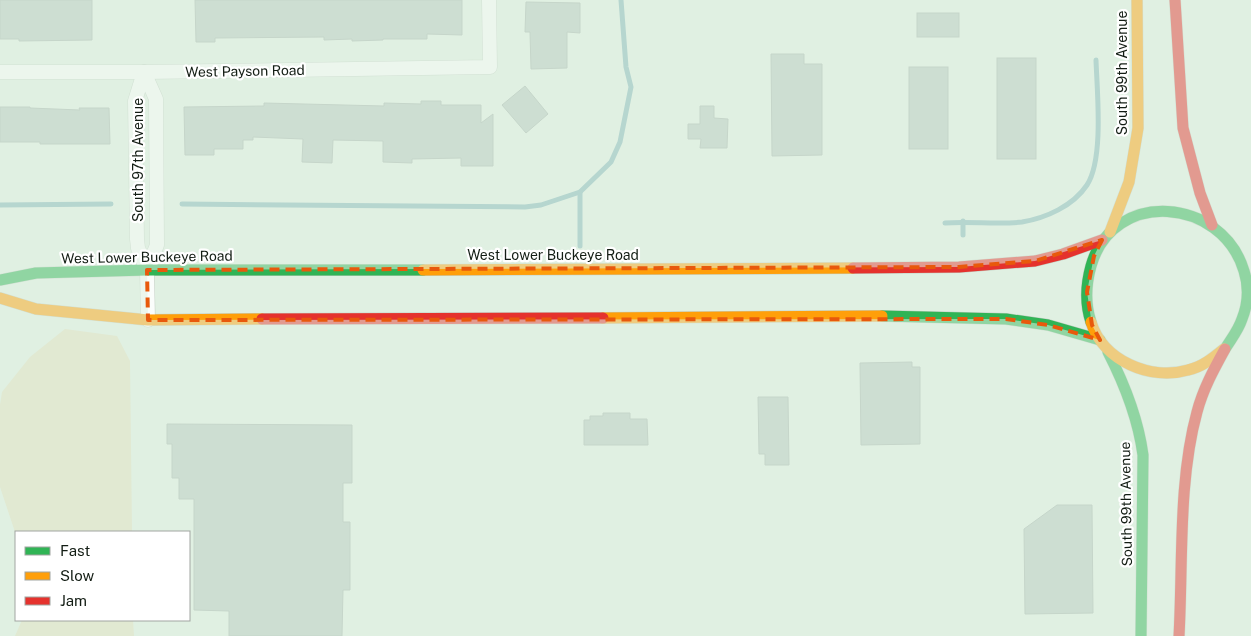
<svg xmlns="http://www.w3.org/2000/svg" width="1251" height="636" font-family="'Public Sans',sans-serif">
	<rect width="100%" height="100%" fill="#e0f0e2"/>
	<g fill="#e3dfbf">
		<polygon points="65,329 117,336 130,361 132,532 16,532 16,535 0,487 0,405 2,392 30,357"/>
		<polygon points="22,620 133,620 134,636 15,636"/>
	</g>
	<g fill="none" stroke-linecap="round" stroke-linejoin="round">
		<g stroke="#84b5b9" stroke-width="5">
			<polyline points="580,192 580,246"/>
			<polyline points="182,204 525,207 541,205 580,192 611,162 620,142 631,87 626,67 621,0"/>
			<polyline points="0,205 111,204"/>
			<polyline points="963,221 963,235"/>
			<path d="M945,223c25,-2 54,2 77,-1 24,-4 51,-16 65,-37 17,-26 10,-94 9,-125"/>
		</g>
	</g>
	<g fill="#b6c8bf" stroke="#a6b5ad">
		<polygon points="0,0 92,0 92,40 19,41 19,39 0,39"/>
		<polygon points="195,0 462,0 462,35 427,34 427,39 383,39 383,40 352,41 352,39 324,40 324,37 215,38 215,42 196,42"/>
		<polygon points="526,2 580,3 580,33 567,32 567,68 531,69 530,32 525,32"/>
		<rect x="917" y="13" width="42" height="24"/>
		<polygon points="771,54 804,54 804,64 822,64 822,155 772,156"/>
		<rect x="997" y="58" width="39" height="101"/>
		<rect x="909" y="67" width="39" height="82"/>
		<polygon points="525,86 548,114 526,133 502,105"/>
		<polygon points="421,101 441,101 441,105 481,105 481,123 493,114 493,166 461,166 461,158 412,159 412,163 383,162 383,141 333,140 332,163 302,162 303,139 253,137 253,140 243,140 243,149 214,149 214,155 185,155 184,107 264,106 264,103 384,106 384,103 421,104"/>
		<polygon points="700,106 714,106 714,118 728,119 727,148 700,148 701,139 688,139 688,124 700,124"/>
		<polygon points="0,107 30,107 30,108 80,110 79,108 109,108 110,144 40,144 40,142 0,142"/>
		<polygon points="912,362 912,367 920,367 920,444 861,445 860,363"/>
		<polygon points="758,397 788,397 789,465 765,465 765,454 759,454"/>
		<polygon points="603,413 630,413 630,419 647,419 648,445 584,445 584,420 590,420 590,416 603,416"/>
		<polygon points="167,424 352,425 352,483 343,483 343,522 350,522 350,590 343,590 342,636 229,636 229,611 194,610 194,499 179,499 179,478 172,478 172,444 167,444"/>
		<polygon points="1057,505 1092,505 1093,613 1025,614 1024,529"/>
	</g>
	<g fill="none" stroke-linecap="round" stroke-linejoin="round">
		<g stroke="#c1cdc2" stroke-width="15">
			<g id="street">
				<polyline points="0,72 144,72 490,67 489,0"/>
				<polyline points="144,72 135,101 137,239 138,248 147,270 148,320"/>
				<polyline points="144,72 156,99 157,245 147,270"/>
			</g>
		</g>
		<g stroke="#c1cdc2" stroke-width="12">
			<g id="fast">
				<polyline points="0,280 36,273 147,270 423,270"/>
				<polyline points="882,316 1006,319 1048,325 1100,340"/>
				<path d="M1091,322c-6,-18 -5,-38 0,-56 22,-78 131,-69 153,5 5,16 4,33 -2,48 -4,12 -11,20 -17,30"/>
				<path d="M1108,352c17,33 30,66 35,103l-2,181"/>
			</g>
		</g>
		<g stroke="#c1cdc2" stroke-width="12">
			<g id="slow">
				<polyline points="1110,232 1129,182 1138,128 1137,0"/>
				<polyline points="423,270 853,268"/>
				<polyline points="0,298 36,309 148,320 262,319"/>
				<polyline points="603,318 882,316"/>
				<path d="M1091,322c12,39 60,59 97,48 14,-3 25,-12 36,-21"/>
			</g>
		</g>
		<g stroke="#c1cdc2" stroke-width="12">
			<g id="jam">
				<polyline points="1175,0 1183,128 1200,193 1212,225"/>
				<polyline points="853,268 959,267 1035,261 1063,254 1102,240"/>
				<polyline points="262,319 603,318"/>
				<path d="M1179,636c4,-72 -1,-155 18,-224 6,-23 17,-43 28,-63"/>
			</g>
		</g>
		<use href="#street" stroke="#fafdfb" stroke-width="14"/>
		<use href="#fast" stroke="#30b455" stroke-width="11"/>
		<use href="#slow" stroke="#ff9f0a" stroke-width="11"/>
		<use href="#jam" stroke="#e5322d" stroke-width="11"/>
	</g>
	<path d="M0 0H1251V636H0ZM1102,240l-8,16 -7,36 5,33 8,15 -52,-15 -42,-6 -858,1 -1,-50 812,-3 76,-6z" fill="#e0f0e2" fill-opacity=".55" fill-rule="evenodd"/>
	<path fill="none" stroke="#e8590c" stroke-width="4" stroke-dasharray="10 6" stroke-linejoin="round" d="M1102,240l-8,16 -7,36 5,33 8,15 -52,-15 -42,-6 -858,1 -1,-50 812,-3 76,-6z"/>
	<g text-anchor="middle" stroke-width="4.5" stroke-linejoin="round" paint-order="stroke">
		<g font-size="14" fill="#131d14" stroke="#fff">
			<text transform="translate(245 71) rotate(-1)" y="5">West Payson Road</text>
			<text transform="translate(1122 73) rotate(-90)" y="5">South 99th Avenue</text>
			<text transform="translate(138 160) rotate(-90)" y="5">South 97th Avenue</text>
			<text x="553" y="260">West Lower Buckeye Road</text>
			<text transform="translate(147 257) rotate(-1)" y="5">West Lower Buckeye Road</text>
			<text transform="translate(1126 504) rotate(-91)" y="5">South 99th Avenue</text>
		</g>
	</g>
	<rect x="15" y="531" width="175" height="90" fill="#ffffff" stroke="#a1a5a1"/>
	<rect x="25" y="547" width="25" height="8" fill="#30b455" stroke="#a1a5a1"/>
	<text x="60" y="556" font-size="15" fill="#131d14">Fast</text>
	<rect x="25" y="572" width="25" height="8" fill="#ff9f0a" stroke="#a1a5a1"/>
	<text x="60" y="581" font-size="15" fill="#131d14">Slow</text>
	<rect x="25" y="597" width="25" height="8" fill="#e5322d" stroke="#a1a5a1"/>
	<text x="60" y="606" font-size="15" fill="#131d14">Jam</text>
</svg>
